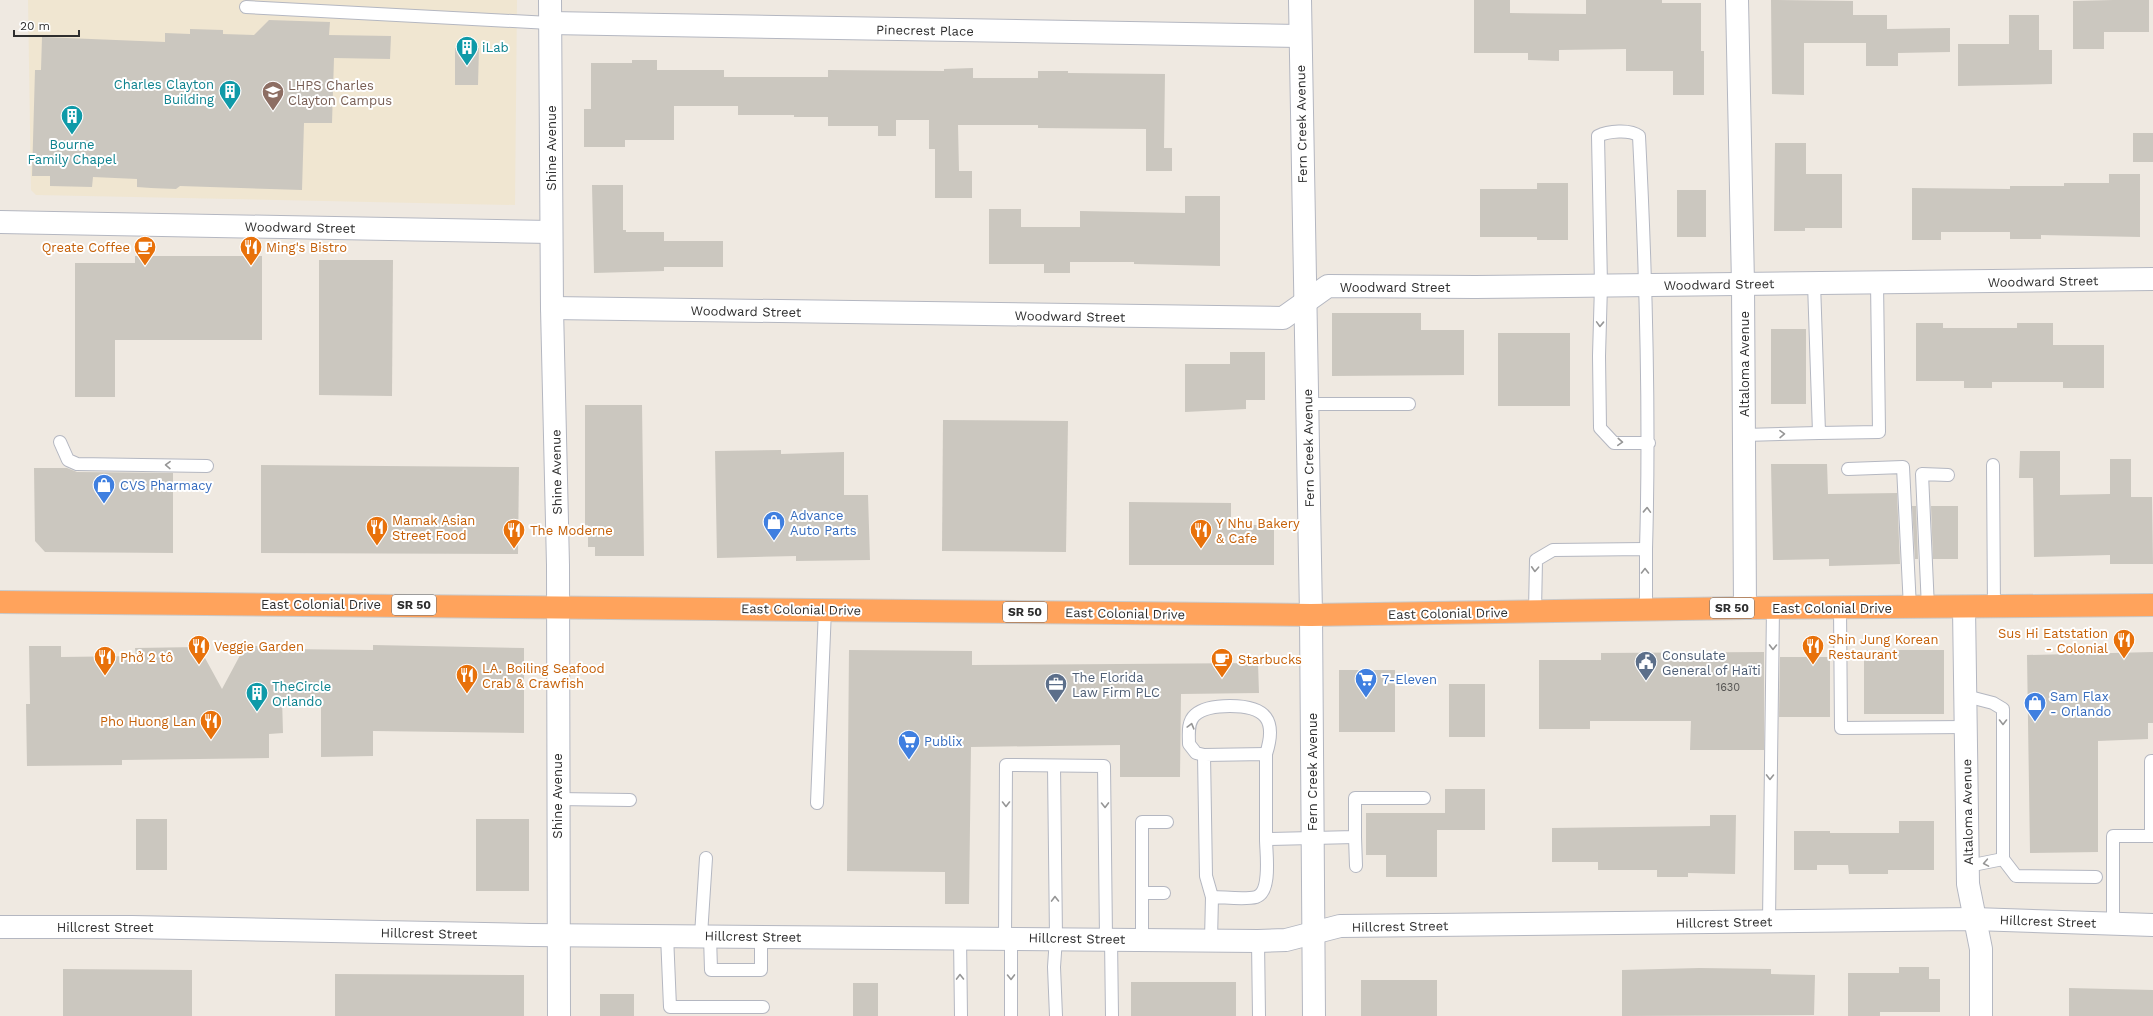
<svg xmlns="http://www.w3.org/2000/svg" width="2153" height="1016" font-family="'Work Sans',sans-serif">
	<rect width="100%" height="100%" fill="#efe9e1"/>
	<polygon fill="#f0e6d1" points="28,0 517,0 515,205 36,195 31,190"/>
	<g fill="#cbc7bf">
		<polygon points="1474,0 1510,0 1510,13 1586,14 1586,0 1662,0 1662,3 1701,3 1701,51 1704,51 1704,95 1673,95 1673,71 1626,71 1626,49 1559,50 1559,61 1528,60 1528,53 1474,53"/>
		<polygon points="1771,0 1853,1 1853,15 1887,15 1887,29 1950,28 1950,52 1898,53 1898,66 1866,66 1866,43 1804,43 1804,95 1772,94"/>
		<polygon points="2113,0 2149,0 2149,32 2104,32 2104,49 2073,49 2073,1"/>
		<polygon points="2009,15 2039,15 2039,50 2052,50 2052,84 1958,86 1958,44 2009,44"/>
		<polygon points="269,20 330,22 329,35 391,36 390,59 334,58 332,123 304,123 302,190 180,186 176,189 151,188 137,187 137,179 93,177 92,187 50,186 50,176 32,176 35,70 41,70 42,37 165,42 165,33 190,34 190,29 223,30 223,34 254,35"/>
		<polygon points="455,48 479,48 478,85 455,85"/>
		<polygon points="632,60 657,60 657,70 724,70 724,77 828,77 828,70 944,71 944,69 973,68 973,78 1038,78 1038,71 1068,71 1068,73 1165,74 1164,148 1172,148 1172,171 1146,171 1146,129 1038,128 1038,125 958,125 959,171 972,171 972,198 935,198 935,149 929,149 929,120 896,120 896,136 878,136 878,126 828,126 828,117 794,117 794,115 738,115 738,106 674,106 674,140 625,140 625,147 584,147 584,109 591,109 591,63 632,63"/>
		<rect x="2133" y="133" width="20" height="29"/>
		<polygon points="1775,143 1806,143 1806,174 1842,174 1842,228 1805,228 1805,231 1774,231"/>
		<polygon points="2109,174 2140,174 2140,237 2041,235 2041,239 2010,239 2010,232 1941,232 1941,240 1912,240 1912,188 2010,189 2010,186 2064,186 2064,183 2109,183"/>
		<polygon points="1537,183 1568,183 1568,240 1537,240 1537,237 1480,237 1480,189 1537,189"/>
		<polygon points="592,185 623,185 623,230 626,230 626,232 664,232 664,241 723,241 723,267 664,267 664,271 594,273"/>
		<rect x="1677" y="190" width="29" height="47"/>
		<polygon points="1185,196 1220,196 1220,266 1134,264 1134,262 1070,262 1070,273 1044,273 1044,264 989,264 989,209 1021,209 1021,227 1080,227 1080,211 1185,213"/>
		<polygon points="135,256 262,256 262,340 115,340 115,397 75,397 75,263 135,263"/>
		<polygon points="319,260 393,260 392,396 319,395"/>
		<polygon points="1332,313 1421,313 1421,330 1464,330 1464,375 1332,376"/>
		<polygon points="1916,323 1943,323 1943,328 2017,328 2017,323 2053,323 2053,345 2104,345 2104,388 2063,388 2063,382 1992,382 1992,388 1964,388 1964,381 1916,381"/>
		<rect x="1771" y="329" width="35" height="75"/>
		<rect x="1498" y="333" width="72" height="73"/>
		<polygon points="1230,352 1265,352 1265,400 1246,400 1246,409 1185,412 1185,364 1230,364"/>
		<polygon points="585,405 642,405 644,556 595,556 595,547 588,547 588,525 585,525"/>
		<polygon points="943,420 1068,421 1066,552 942,551"/>
		<polygon points="781,450 781,454 844,452 844,495 868,495 870,560 796,561 796,556 717,558 715,451"/>
		<polygon points="2020,451 2060,451 2060,495 2110,494 2110,459 2131,459 2131,497 2152,497 2153,564 2110,564 2110,555 2034,557 2033,478 2019,478"/>
		<polygon points="1771,464 1827,464 1828,494 1897,493 1900,564 1829,566 1829,559 1773,560"/>
		<polygon points="261,465 519,467 518,554 261,553"/>
		<polygon points="34,468 67,468 77,472 173,473 173,553 45,552 35,541"/>
		<polygon points="1129,502 1231,503 1231,525 1274,525 1274,565 1129,565"/>
		<polygon points="1912,506 1916,506 1918,559 1915,559"/>
		<polygon points="1931,506 1958,506 1958,559 1933,559"/>
		<polygon points="373,645 524,648 524,733 373,731 373,756 321,757 321,698 282,698 283,733 269,734 269,758 122,760 122,765 27,766 26,704 30,704 29,646 61,646 61,657 136,656 135,648 199,647 222,689 245,646 282,646 282,649 373,650"/>
		<polygon points="849,650 972,651 972,665 1258,663 1259,693 1181,694 1180,777 1120,777 1120,745 971,747 969,904 945,904 945,872 847,871"/>
		<rect x="1864" y="650" width="80" height="64"/>
		<polygon points="1764,652 1764,750 1690,750 1691,721 1590,721 1590,729 1539,729 1539,660 1601,660 1601,653"/>
		<polygon points="2153,652 2153,723 2148,723 2148,739 2098,741 2098,852 2030,853 2027,655"/>
		<polygon points="1780,657 1830,657 1830,717 1779,717"/>
		<rect x="1339" y="670" width="56" height="62"/>
		<rect x="1449" y="684" width="36" height="53"/>
		<polygon points="1445,789 1485,789 1485,830 1437,830 1437,877 1386,877 1386,855 1366,855 1366,813 1445,813"/>
		<polygon points="1710,815 1736,815 1735,874 1688,873 1688,877 1657,877 1657,870 1598,870 1598,862 1552,862 1552,828 1710,826"/>
		<rect x="136" y="819" width="31" height="51"/>
		<rect x="476" y="819" width="53" height="72"/>
		<polygon points="1899,821 1934,821 1934,870 1888,870 1888,874 1849,874 1848,865 1817,865 1817,870 1794,870 1794,831 1830,831 1830,833 1899,833"/>
		<polygon points="1899,967 1929,967 1929,979 1940,979 1940,1012 1880,1012 1880,1016 1848,1016 1848,973 1899,973"/>
		<polygon points="1699,968 1771,969 1771,974 1815,975 1814,1015 1622,1016 1622,970"/>
		<polygon points="63,969 192,970 192,1016 63,1016"/>
		<polygon points="335,974 524,975 524,1016 335,1016"/>
		<rect x="1361" y="980" width="76" height="36"/>
		<rect x="1131" y="982" width="105" height="34"/>
		<rect x="853" y="983" width="25" height="33"/>
		<polygon points="2069,988 2153,990 2153,1016 2069,1016"/>
		<rect x="600" y="994" width="34" height="22"/>
	</g>
	<g fill="none" stroke-linecap="round" stroke-linejoin="round">
		<g stroke="#b4b7c1" stroke-width="14">
			<g id="lane">
				<polyline points="246,7 550,23"/>
				<polyline points="1814,283 1819,433 1879,432 1877,282"/>
				<polyline points="1307,404 1409,404"/>
				<polyline points="1744,435 1819,433"/>
				<polyline points="60,442 68,460 77,464 207,466"/>
				<polyline points="1993,465 1994,608"/>
				<polyline points="1848,469 1903,467 1910,608"/>
				<path d="M1646,549c4,-138 0,-275 -7,-413 -9,-7 -31,-5 -41,0l3,149 -2,71 1,72 14,15h35"/>
				<polyline points="1840,608 1841,728 1966,727"/>
				<polyline points="1928,608 1922,474 1948,475"/>
				<polyline points="1535,611 1536,560 1553,550 1646,549 1646,610"/>
				<polyline points="1966,696 1993,703 2003,709 2003,859 2016,876 2096,877"/>
				<path d="M1204,755l-8,-2 -7,-9c0,-9 -2,-22 6,-29 9,-8 24,-9 35,-9 36,0 47,14 36,48"/>
				<polyline points="1054,766 1056,938 1054,967 1056,1016"/>
				<polyline points="557,799 630,800"/>
				<polyline points="817,803 825,609"/>
				<polyline points="2151,836 2151,761 2153,761"/>
				<polyline points="1355,837 1356,866"/>
				<polyline points="1968,866 2003,859"/>
				<polyline points="1142,893 1164,893"/>
				<polyline points="1212,897 1206,876 1204,755 1266,754 1266,839"/>
				<polyline points="1769,921 1773,608"/>
				<polyline points="2113,924 2113,836 2153,836"/>
				<polyline points="667,935 670,1007 763,1007"/>
				<polyline points="701,935 706,858"/>
				<polyline points="710,936 711,970 761,970 761,936"/>
				<polyline points="960,937 961,1016"/>
				<polyline points="1005,938 1006,765 1104,766 1106,938"/>
				<polyline points="1011,938 1011,1016"/>
				<polyline points="1111,938 1112,1016"/>
				<polyline points="1142,939 1142,822 1167,822"/>
				<path d="M1211,940l1,-43c12,0 33,3 44,0 16,-5 10,-44 10,-58l89,-2v-39h69"/>
				<polyline points="1258,941 1259,1016"/>
			</g>
		</g>
		<g stroke="#b4b7c1" stroke-width="24">
			<g id="street">
				<polyline points="550,0 552,308 558,565 559,1016"/>
				<polyline points="1737,0 1743,284 1745,608"/>
				<polyline points="550,23 1299,36"/>
				<polyline points="0,222 551,232"/>
				<polyline points="552,308 1283,318 1328,286 1475,287 2153,279"/>
				<polyline points="1964,608 1968,884 1981,949 1981,1016"/>
				<polyline points="0,927 132,927 531,935 1258,941 1286,940 1340,926 1974,919 2153,925"/>
			</g>
		</g>
		<g stroke="#b4b7c1" stroke-width="24">
			<polyline id="secondary" points="1300,0 1311,615 1314,1016"/>
		</g>
		<g stroke="#c9c9c9" stroke-width="24">
			<polyline id="highway" points="0,602 1311,615 1745,608 2153,605"/>
		</g>
		<use href="#lane" stroke="#fff" stroke-width="12"/>
		<use href="#street" stroke="#fff" stroke-width="22"/>
		<use href="#secondary" stroke="#fff" stroke-width="22"/>
		<use href="#highway" stroke="#ffa35c" stroke-width="22"/>
	</g>
	<defs><path id="oneway-chevron" d="M-2-3.5L2.5 0L-2 3.5" fill="none" stroke-width="1.6" stroke-linecap="round" stroke-linejoin="round"/></defs>
	<g stroke="#969696">
		<use href="#oneway-chevron" transform="translate(1600 324) rotate(92)"/>
		<use href="#oneway-chevron" transform="translate(1782 434) rotate(-1)"/>
		<use href="#oneway-chevron" transform="translate(1620 442) rotate(4)"/>
		<use href="#oneway-chevron" transform="translate(168 465) rotate(-179)"/>
		<use href="#oneway-chevron" transform="translate(1647 510) rotate(-88)"/>
		<use href="#oneway-chevron" transform="translate(1535 569) rotate(93)"/>
		<use href="#oneway-chevron" transform="translate(1645 571) rotate(-90)"/>
		<use href="#oneway-chevron" transform="translate(1773 647) rotate(91)"/>
		<use href="#oneway-chevron" transform="translate(2003 722) rotate(90)"/>
		<use href="#oneway-chevron" transform="translate(1191 726) rotate(-75)"/>
		<use href="#oneway-chevron" transform="translate(1770 777) rotate(91)"/>
		<use href="#oneway-chevron" transform="translate(1006 804) rotate(90)"/>
		<use href="#oneway-chevron" transform="translate(1105 805) rotate(89)"/>
		<use href="#oneway-chevron" transform="translate(1986 863) rotate(170)"/>
		<use href="#oneway-chevron" transform="translate(1055 899) rotate(-91)"/>
		<use href="#oneway-chevron" transform="translate(960 977) rotate(-91)"/>
		<use href="#oneway-chevron" transform="translate(1011 977) rotate(89)"/>
	</g>
	<defs>
		<g id="building-pin" transform="scale(1.15)"><path d="M0 17L-7.5 6A9.5 9.5 0 1 1 7.5 6Z" fill="#0f9aa8" stroke="#fff"/><path d="M-4-6H4V6H1V3H-1V6H-4ZM-2.5-4.3h1.7v1.8h-1.7ZM.8-4.3h1.7v1.8H.8ZM-2.5-1h1.7V.8h-1.7ZM.8-1h1.7V.8H.8Z" fill="#fff"/></g>
		<g id="school-pin" transform="scale(1.15)"><path d="M0 17L-7.5 6A9.5 9.5 0 1 1 7.5 6Z" fill="#8d6e63" stroke="#fff"/><path d="M0-5L7-2L0 1L-7-2ZM-4 1L0 2.5L4 1V4Q0 6-4 4Z" fill="#fff"/></g>
		<g id="cafe-pin" transform="scale(1.15)"><path d="M0 17L-7.5 6A9.5 9.5 0 1 1 7.5 6Z" fill="#e8710a" stroke="#fff"/><path d="M-5.5-4.5H6V0H3Q3 3.5 0 3.5H-2.5Q-5.5 3.5-5.5 0ZM3-3.2v2h1.7v-2ZM-6 4.5H4V6H-6Z" fill="#fff"/></g>
		<g id="restaurant-pin" transform="scale(1.15)"><path d="M0 17L-7.5 6A9.5 9.5 0 1 1 7.5 6Z" fill="#e8710a" stroke="#fff"/><path d="M-5-6h1v4h1v-4h1v4h1v-4h1v5L-1.5 .5V6h-2V.5L-5-1ZM5-6V6H3V1.5H1.5Q1.5-4 5-6Z" fill="#fff"/></g>
		<g id="shop-pin" transform="scale(1.15)"><path d="M0 17L-7.5 6A9.5 9.5 0 1 1 7.5 6Z" fill="#3f7fe0" stroke="#fff"/><path d="M-5-2.5h2.3a2.7 3.5 0 0 1 5.4 0H5L5.5 6h-11ZM-1.5-2.5h3a1.5 2.3 0 0 0-3 0Z" fill="#fff"/></g>
		<g id="civic-pin" transform="scale(1.15)"><path d="M0 17L-7.5 6A9.5 9.5 0 1 1 7.5 6Z" fill="#5c6f8a" stroke="#fff"/><path d="M-.6-6.5H3V-4.5H.6V-3L4-1V1h2V6H-6V1h2V-1L-.6-3ZM-1.2 2.5V6h2.4V2.5Z" fill="#fff"/></g>
		<g id="supermarket-pin" transform="scale(1.15)"><path d="M0 17L-7.5 6A9.5 9.5 0 1 1 7.5 6Z" fill="#3f7fe0" stroke="#fff"/><path d="M-6-5.5h2.5l.6 2H6L4.5 2H-2.5L-4.4-4H-6ZM-1.5 3.2a1.3 1.3 0 1 0 .1 0ZM3 3.2a1.3 1.3 0 1 0 .1 0Z" fill="#fff"/></g>
		<g id="office-pin" transform="scale(1.15)"><path d="M0 17L-7.5 6A9.5 9.5 0 1 1 7.5 6Z" fill="#5c6f8a" stroke="#fff"/><path d="M-6-3h4V-5.5h4V-3h4V5H-6ZM-1-4.5V-3h2v-1.5ZM-6 0V1H6V0Z" fill="#fff"/></g>
	</defs>
	<g fill-rule="evenodd">
		<use href="#building-pin" x="467" y="47"/>
		<use href="#building-pin" x="230" y="91"/>
		<use href="#school-pin" x="273" y="92"/>
		<use href="#building-pin" x="72" y="116"/>
		<use href="#cafe-pin" x="145" y="247"/>
		<use href="#restaurant-pin" x="251" y="247"/>
		<use href="#shop-pin" x="104" y="485"/>
		<use href="#shop-pin" x="774" y="522"/>
		<use href="#restaurant-pin" x="377" y="527"/>
		<use href="#restaurant-pin" x="514" y="530"/>
		<use href="#restaurant-pin" x="1201" y="530"/>
		<use href="#restaurant-pin" x="2124" y="640"/>
		<use href="#restaurant-pin" x="199" y="646"/>
		<use href="#restaurant-pin" x="1813" y="646"/>
		<use href="#restaurant-pin" x="105" y="657"/>
		<use href="#cafe-pin" x="1222" y="659"/>
		<use href="#civic-pin" x="1646" y="662"/>
		<use href="#restaurant-pin" x="467" y="675"/>
		<use href="#supermarket-pin" x="1366" y="679"/>
		<use href="#office-pin" x="1056" y="684"/>
		<use href="#building-pin" x="257" y="693"/>
		<use href="#shop-pin" x="2035" y="703"/>
		<use href="#restaurant-pin" x="211" y="721"/>
		<use href="#supermarket-pin" x="909" y="741"/>
	</g>
	<g text-anchor="middle" stroke-width="4" stroke-linejoin="round" paint-order="stroke">
		<g font-size="11" fill="#555452">
			<text x="1728" y="691">1630</text>
		</g>
		<g fill="#fff" stroke="#6d6d6d" stroke-width="1">
			<rect x="392" y="595" width="44" height="20" rx="3"/>
			<rect x="1710" y="598" width="44" height="20" rx="3"/>
			<rect x="1003" y="602" width="44" height="20" rx="3"/>
		</g>
		<g font-size="12" font-weight="bold" fill="#2e2e2e">
			<text x="414" y="609">SR 50</text>
			<text x="1732" y="612">SR 50</text>
			<text x="1025" y="616">SR 50</text>
		</g>
		<g font-size="13" fill="#2e2e2e" stroke="#fff">
			<text transform="translate(925 30) rotate(1)" y="5">Pinecrest Place</text>
			<text transform="translate(1301 124) rotate(-91)" y="5">Fern Creek Avenue</text>
			<text transform="translate(551 148) rotate(-90)" y="5">Shine Avenue</text>
			<text transform="translate(300 227) rotate(1)" y="5">Woodward Street</text>
			<text transform="translate(2043 281) rotate(-1)" y="5">Woodward Street</text>
			<text transform="translate(1719 284) rotate(-1)" y="5">Woodward Street</text>
			<text x="1395" y="292">Woodward Street</text>
			<text transform="translate(746 311) rotate(1)" y="5">Woodward Street</text>
			<text transform="translate(1070 316) rotate(1)" y="5">Woodward Street</text>
			<text transform="translate(1744 364) rotate(-90)" y="5">Altaloma Avenue</text>
			<text transform="translate(1308 448) rotate(-91)" y="5">Fern Creek Avenue</text>
			<text transform="translate(556 472) rotate(-91)" y="5">Shine Avenue</text>
			<text x="321" y="609">East Colonial Drive</text>
			<text x="1832" y="613">East Colonial Drive</text>
			<text transform="translate(801 609) rotate(1)" y="5">East Colonial Drive</text>
			<text transform="translate(1125 613) rotate(1)" y="5">East Colonial Drive</text>
			<text transform="translate(1448 613) rotate(-1)" y="5">East Colonial Drive</text>
			<text transform="translate(1312 772) rotate(-90)" y="5">Fern Creek Avenue</text>
			<text transform="translate(557 796) rotate(-90)" y="5">Shine Avenue</text>
			<text transform="translate(1967 812) rotate(-91)" y="5">Altaloma Avenue</text>
			<text transform="translate(2048 921) rotate(2)" y="5">Hillcrest Street</text>
			<text transform="translate(1724 922) rotate(-1)" y="5">Hillcrest Street</text>
			<text transform="translate(1400 926) rotate(-1)" y="5">Hillcrest Street</text>
			<text x="105" y="932">Hillcrest Street</text>
			<text transform="translate(429 933) rotate(1)" y="5">Hillcrest Street</text>
			<text transform="translate(753 936) rotate(1)" y="5">Hillcrest Street</text>
			<text transform="translate(1077 938) rotate(1)" y="5">Hillcrest Street</text>
		</g>
		<g font-size="13" fill="#0d838f" stroke="#fff" text-anchor="start">
			<text x="482" y="52">iLab</text>
			<text x="214" y="89" text-anchor="end">Charles Clayton<tspan x="214" dy="15">Building</tspan></text>
			<text x="72" y="149" text-anchor="middle">Bourne<tspan x="72" dy="15">Family Chapel</tspan></text>
			<text x="272" y="691">TheCircle<tspan x="272" dy="15">Orlando</tspan></text>
		</g>
		<g font-size="13" fill="#785e54" stroke="#fff" text-anchor="start">
			<text x="288" y="90">LHPS Charles<tspan x="288" dy="15">Clayton Campus</tspan></text>
		</g>
		<g font-size="13" fill="#c56008" stroke="#fff" text-anchor="start">
			<text x="130" y="252" text-anchor="end">Qreate Coffee</text>
			<text x="266" y="252">Ming's Bistro</text>
			<text x="392" y="525">Mamak Asian<tspan x="392" dy="15">Street Food</tspan></text>
			<text x="1216" y="528">Y Nhu Bakery<tspan x="1216" dy="15">&amp; Cafe</tspan></text>
			<text x="530" y="535">The Moderne</text>
			<text x="2108" y="638" text-anchor="end">Sus Hi Eatstation<tspan x="2108" dy="15">- Colonial</tspan></text>
			<text x="1828" y="644">Shin Jung Korean<tspan x="1828" dy="15">Restaurant</tspan></text>
			<text x="214" y="651">Veggie Garden</text>
			<text x="120" y="662">Phở 2 tô</text>
			<text x="1238" y="664">Starbucks</text>
			<text x="482" y="673">LA. Boiling Seafood<tspan x="482" dy="15">Crab &amp; Crawfish</tspan></text>
			<text x="196" y="726" text-anchor="end">Pho Huong Lan</text>
		</g>
		<g font-size="13" fill="#366cbe" stroke="#fff" text-anchor="start">
			<text x="120" y="490">CVS Pharmacy</text>
			<text x="790" y="520">Advance<tspan x="790" dy="15">Auto Parts</tspan></text>
			<text x="1382" y="684">7-Eleven</text>
			<text x="2050" y="701">Sam Flax<tspan x="2050" dy="15">- Orlando</tspan></text>
			<text x="924" y="746">Publix</text>
		</g>
		<g font-size="13" fill="#4e5e75" stroke="#fff" text-anchor="start">
			<text x="1662" y="660">Consulate<tspan x="1662" dy="15">General of Haïti</tspan></text>
			<text x="1072" y="682">The Florida<tspan x="1072" dy="15">Law Firm PLC</tspan></text>
		</g>
	</g>
	<path d="M14 30v6h65v-6" fill="none" stroke="#2e2e2e" stroke-width="2"/>
	<text x="20" y="30" font-size="12" fill="#2e2e2e" stroke="#ffffff" stroke-width="3" paint-order="stroke">20 m</text>
</svg>
